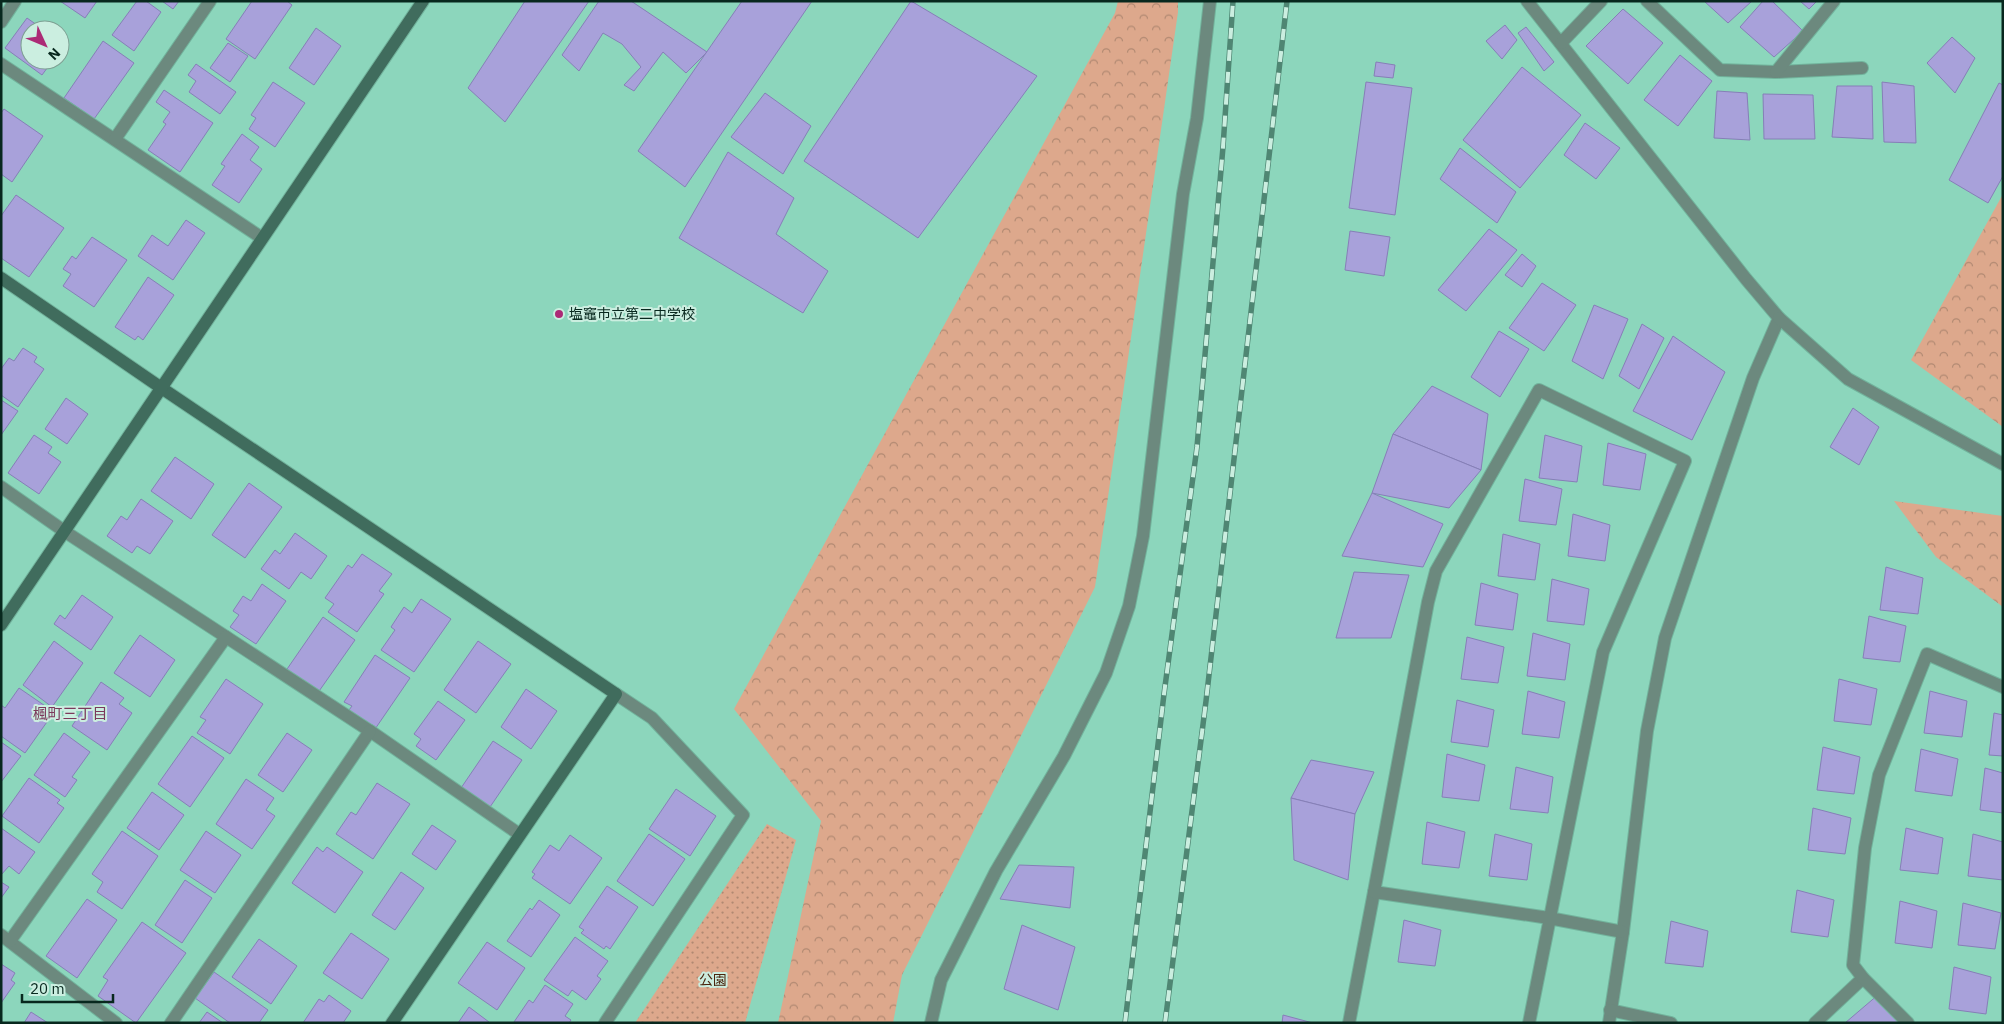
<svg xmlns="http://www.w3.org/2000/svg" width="2004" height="1024" font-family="'IBM Plex Sans','Noto Sans JP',sans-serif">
	<defs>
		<pattern id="forest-crowns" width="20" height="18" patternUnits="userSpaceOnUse" patternTransform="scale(1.25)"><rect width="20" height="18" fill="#dda88c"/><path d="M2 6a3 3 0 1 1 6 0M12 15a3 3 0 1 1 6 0" fill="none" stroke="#b18972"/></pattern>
		<pattern id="park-dots" width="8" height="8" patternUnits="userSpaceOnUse" patternTransform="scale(1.25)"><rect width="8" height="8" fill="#dda88c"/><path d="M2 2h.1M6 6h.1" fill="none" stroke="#b18972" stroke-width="1.8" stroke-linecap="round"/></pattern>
	</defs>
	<rect width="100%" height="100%" fill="#8cd6bc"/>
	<g fill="url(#forest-crowns)">
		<polygon points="1118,1 1178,1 1178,12 1095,587 902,975 893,1023 778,1023 821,821 734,709 1115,13"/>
		<polygon points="2003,194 2003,427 1911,360"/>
		<polygon points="1894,501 2003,516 2003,607 1936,557"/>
	</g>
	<polygon fill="url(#park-dots)" points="767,824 796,840 745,1023 635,1023"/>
	<g fill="#a8a1da" stroke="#867fb7">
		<polygon points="60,1 97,1 85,18"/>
		<polygon points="137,1 146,1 161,12 134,51 112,35"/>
		<polygon points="162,1 179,1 173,9"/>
		<polygon points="252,1 287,1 292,5 255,59 226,39"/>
		<polygon points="525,1 589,1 505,122 468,88"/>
		<polygon points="599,1 631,1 707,52 686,73 663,52 634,91 624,85 641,67 622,44 603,33 579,71 562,55"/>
		<polygon points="742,1 812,1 685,187 638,151"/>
		<polygon points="911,1 1037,76 918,238 804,161"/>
		<polygon points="1704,1 1752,1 1728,23"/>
		<polygon points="1763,1 1772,1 1803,31 1774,57 1740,27"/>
		<polygon points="1800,1 1817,1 1809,9"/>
		<polygon points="1623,9 1663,43 1628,84 1586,46"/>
		<polygon points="27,18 44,30 30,30 30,60 53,60 42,75 5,48"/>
		<polygon points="1505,25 1517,40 1502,59 1486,41"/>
		<polygon points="1526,27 1554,62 1544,71 1518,33"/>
		<polygon points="316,28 341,46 314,85 289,68"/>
		<polygon points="1952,37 1975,58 1955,93 1927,63"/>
		<polygon points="103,41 134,63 94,119 64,98"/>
		<polygon points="228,43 248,56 230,82 210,68"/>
		<polygon points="1680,55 1712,81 1678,126 1644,100"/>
		<polygon points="1376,62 1395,65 1393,78 1374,76"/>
		<polygon points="196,64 236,92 220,114 189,92 196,81 188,75"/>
		<polygon points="1522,67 1581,115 1520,188 1463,140"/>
		<polygon points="273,82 305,103 275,147 249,129 256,118 251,115"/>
		<polygon points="1366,82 1412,88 1395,215 1349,208"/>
		<polygon points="1882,82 1914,86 1916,143 1884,142"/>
		<polygon points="1999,83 2003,85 2003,176 1988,203 1949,180"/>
		<polygon points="1837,86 1872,86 1873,139 1832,137"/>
		<polygon points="164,90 213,123 180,172 148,150 166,124 163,122 170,112 156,102"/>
		<polygon points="1717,91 1747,93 1750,140 1714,138"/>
		<polygon points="765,93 811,126 783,174 731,137"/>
		<polygon points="1763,94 1813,95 1815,139 1764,139"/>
		<polygon points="4,109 43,136 12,182 1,174 1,113"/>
		<polygon points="1585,123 1620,148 1596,179 1564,155"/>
		<polygon points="242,134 259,147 250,160 262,169 239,203 212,185 225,166 221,164"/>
		<polygon points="1460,148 1516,192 1497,223 1440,179"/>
		<polygon points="728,152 794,198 776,234 828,271 803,313 679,238"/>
		<polygon points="16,195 64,228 29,277 1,258 1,216"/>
		<polygon points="186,220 205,233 173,280 138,256 152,235 168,246"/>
		<polygon points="1489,229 1517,250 1466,311 1438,290"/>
		<polygon points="1350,231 1390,237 1384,276 1345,270"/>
		<polygon points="92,237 127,260 94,307 63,286 71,274 63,269 72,256 76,259"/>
		<polygon points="1522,254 1536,266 1522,287 1505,275"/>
		<polygon points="148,277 174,295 143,340 138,336 135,340 115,327"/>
		<polygon points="1542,283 1576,305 1544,351 1509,328"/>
		<polygon points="1594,305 1628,319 1603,379 1572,361"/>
		<polygon points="1642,324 1664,338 1639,389 1619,376"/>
		<polygon points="1499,331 1529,349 1500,397 1471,377"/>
		<polygon points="1673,336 1725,372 1692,440 1633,411"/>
		<polygon points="23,348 37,357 34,362 44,369 18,407 1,395 1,369 9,358 14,361"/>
		<polygon points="1432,386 1488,414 1481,470 1393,434"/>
		<polygon points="66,398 88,414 67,444 45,429"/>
		<polygon points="1,400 18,411 1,435"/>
		<polygon points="1853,408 1879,427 1859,465 1830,447"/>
		<polygon points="1393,434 1481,470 1449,508 1372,493"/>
		<polygon points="34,435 52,447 48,453 61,462 39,494 8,473"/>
		<polygon points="1545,435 1582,446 1577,482 1539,478"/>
		<polygon points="1608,443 1646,454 1640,490 1603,485"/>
		<polygon points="175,457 214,484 191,519 151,491"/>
		<polygon points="1525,479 1562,489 1556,525 1519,521"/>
		<polygon points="249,483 282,507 245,558 212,535"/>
		<polygon points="1372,493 1443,524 1423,567 1342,556"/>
		<polygon points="141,499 173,521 150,554 137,546 132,553 107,536 121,516 127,520"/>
		<polygon points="1573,514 1610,525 1605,561 1568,556"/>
		<polygon points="295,533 327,556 311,579 301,572 289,589 261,569 275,550 280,554"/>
		<polygon points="1503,534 1540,544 1535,580 1498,576"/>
		<polygon points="362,554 392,574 379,591 384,594 357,632 328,612 334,604 325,598 348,565 352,568"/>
		<polygon points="1886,567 1923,578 1918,614 1880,610"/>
		<polygon points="1354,572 1409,575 1391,638 1336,638"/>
		<polygon points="1552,579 1589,589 1584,625 1547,621"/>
		<polygon points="1481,583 1518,594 1513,630 1475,625"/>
		<polygon points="262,584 286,601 256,644 230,627 239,615 233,611 243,596 251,601"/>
		<polygon points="82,595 113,617 91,650 54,624 60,615 65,619"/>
		<polygon points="421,599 451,619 414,672 381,650 395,630 391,627 404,607 412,613"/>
		<polygon points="1869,616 1906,626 1900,662 1863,658"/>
		<polygon points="323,617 355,640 317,694 285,672"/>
		<polygon points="1533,633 1570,644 1565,680 1527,676"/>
		<polygon points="140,635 175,660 150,697 114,673"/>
		<polygon points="1467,637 1504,647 1498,683 1461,679"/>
		<polygon points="54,641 83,663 52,707 23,685"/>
		<polygon points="478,641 511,664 476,713 444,690"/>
		<polygon points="375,655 410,678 373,732 346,714 352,706 344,702"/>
		<polygon points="226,679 263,704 230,754 197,733 206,720 200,717"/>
		<polygon points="1839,679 1877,689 1871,725 1834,721"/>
		<polygon points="101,682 124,698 119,704 132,713 107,750 72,726"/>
		<polygon points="19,688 54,712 25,753 1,736 1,705 5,708"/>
		<polygon points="526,689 557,711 531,749 501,727"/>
		<polygon points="1528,691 1565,702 1559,738 1522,734"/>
		<polygon points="1930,691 1967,701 1962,737 1924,733"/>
		<polygon points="1457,700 1494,710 1488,747 1451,742"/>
		<polygon points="438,701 465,720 436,760 416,746 421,739 414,734"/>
		<polygon points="1994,713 2003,715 2003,756 1989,755"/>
		<polygon points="64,733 90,752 72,777 77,780 65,797 34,775"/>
		<polygon points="287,733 312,750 283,792 258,775"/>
		<polygon points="192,736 224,758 190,807 158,784"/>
		<polygon points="493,741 522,760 490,807 461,788"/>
		<polygon points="1,742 21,756 1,782"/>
		<polygon points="1823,747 1860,757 1854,794 1817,790"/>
		<polygon points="1921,749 1958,759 1952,796 1915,791"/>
		<polygon points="1447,754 1485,765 1479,801 1442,797"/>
		<polygon points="1311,760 1374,772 1355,814 1291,798"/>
		<polygon points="1516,767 1553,777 1548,813 1510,809"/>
		<polygon points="1985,768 2003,773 2003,813 1980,810"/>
		<polygon points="29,778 60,800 57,803 64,808 39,843 2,816"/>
		<polygon points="246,779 274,798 266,810 275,816 252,849 216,824"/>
		<polygon points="377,783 410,804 373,859 336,834 351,812 356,815"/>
		<polygon points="676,789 716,816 690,856 649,829"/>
		<polygon points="152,792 184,815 159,850 127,828"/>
		<polygon points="1291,798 1355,814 1348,880 1294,860"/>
		<polygon points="1813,808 1851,818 1845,854 1808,850"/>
		<polygon points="1427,822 1465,832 1459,868 1422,864"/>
		<polygon points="432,825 456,841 436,870 412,854"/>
		<polygon points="1,828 35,852 19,874 9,866 1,875"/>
		<polygon points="1906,828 1943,838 1938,874 1900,870"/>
		<polygon points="122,831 158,856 122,909 97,892 103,882 92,874"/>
		<polygon points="206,831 241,855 215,893 180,870"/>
		<polygon points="649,834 685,859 653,906 617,881"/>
		<polygon points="1495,834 1532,844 1527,880 1489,876"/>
		<polygon points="1973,834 2003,842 2003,880 1968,876"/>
		<polygon points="570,835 602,858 570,904 532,878 535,874 532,872 550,845 559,851"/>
		<polygon points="317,847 323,852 327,847 363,872 335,913 292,883"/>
		<polygon points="1019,865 1074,867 1070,908 1000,899"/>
		<polygon points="401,872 424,888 395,930 372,915"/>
		<polygon points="185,880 212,898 182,943 155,925"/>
		<polygon points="1,882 9,887 1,898"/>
		<polygon points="607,886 638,907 610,949 606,946 604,949 581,933 584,930 579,927"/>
		<polygon points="1797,890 1834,900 1828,937 1791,932"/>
		<polygon points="87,899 117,920 77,978 46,956"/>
		<polygon points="539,900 560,915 531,957 507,941 530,908 532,910"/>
		<polygon points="1900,901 1937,911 1932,948 1895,943"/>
		<polygon points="1963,903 2001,913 1995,949 1958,945"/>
		<polygon points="1404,920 1441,930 1435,966 1398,962"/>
		<polygon points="1671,921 1708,931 1703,967 1665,963"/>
		<polygon points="142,922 186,953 136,1023 98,996 108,980 103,977"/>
		<polygon points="1022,925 1075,947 1058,1010 1004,989"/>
		<polygon points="351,933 389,959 362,999 323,973"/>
		<polygon points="575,937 608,961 597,976 601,979 586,1000 572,990 568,996 544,980"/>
		<polygon points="259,939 297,966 271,1004 232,977"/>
		<polygon points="487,942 525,968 497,1010 458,983"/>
		<polygon points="1,964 15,973 11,980 15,983 1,1003"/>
		<polygon points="1954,967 1991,977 1986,1014 1949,1009"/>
		<polygon points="214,972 268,1010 259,1023 230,1023 195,998"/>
		<polygon points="545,985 573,1004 565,1016 571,1020 569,1023 514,1022 529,1000 533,1003"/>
		<polygon points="1879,994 1908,1023 1845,1023"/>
		<polygon points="329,995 351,1011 343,1023 303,1023 319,999 324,1002"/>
		<polygon points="469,1007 489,1022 488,1023 458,1023"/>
		<polygon points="31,1012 48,1023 24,1023"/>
		<polygon points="207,1012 223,1023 199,1023"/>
		<polygon points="1283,1015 1313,1023 1282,1023"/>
	</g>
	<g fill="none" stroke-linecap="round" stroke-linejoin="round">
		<g stroke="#72b39c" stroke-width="14">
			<g id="street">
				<polyline points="1527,1 1746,279 1779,318 1753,378 1665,638 1647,731 1623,932 1609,1023"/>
				<polyline points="1647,1 1720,70 1776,72 1862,68"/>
				<polyline points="1,22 15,1"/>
				<polyline points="1561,43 1601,1"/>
				<polyline points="1,64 262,238"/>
				<polyline points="1776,72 1834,1"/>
				<polyline points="115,139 210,1"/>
				<polyline points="1779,318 1848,379 2003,464"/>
				<polyline points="1,487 64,531 370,731 519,834"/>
				<polyline points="1,935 116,1023"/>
				<polyline points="10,941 226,637"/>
				<polyline points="1610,1010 1671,1023"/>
				<polyline points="171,1023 370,731"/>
				<polyline points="605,1023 743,815 652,718 616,694"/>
				<polyline points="931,1023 941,980 996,871 1064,756 1106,673 1129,606 1143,536 1183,194 1197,118 1210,1"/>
				<polyline points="1349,1023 1374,892"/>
				<polyline points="1529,1023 1603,652 1685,461 1539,390 1436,571 1428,602 1374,892 1549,918 1623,932"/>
				<polyline points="1815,1023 1863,978"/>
				<polyline points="1908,1023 1863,978 1853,965 1865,848 1879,775 1927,654 2003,687"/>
			</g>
		</g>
		<g stroke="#72b39c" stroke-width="14">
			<g id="secondary">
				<polyline points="1,278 160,387 616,694 392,1023"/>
				<polyline points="1,625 423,1"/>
			</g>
		</g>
		<use href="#street" stroke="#6c897e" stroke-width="12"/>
		<use href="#secondary" stroke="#406c5d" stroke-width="12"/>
		<g stroke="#4f8673" stroke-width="5.5">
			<g id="rail">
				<polyline points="1125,1023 1164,694 1197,447 1223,147 1233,1"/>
				<polyline points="1165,1023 1206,701 1287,1"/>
			</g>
		</g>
		<use href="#rail" stroke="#cbeee0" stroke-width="4" stroke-dasharray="11" stroke-linecap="butt"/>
	</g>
	<circle fill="#ac2a76" stroke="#cbeee0" stroke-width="2" cx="559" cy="314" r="5"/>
	<g text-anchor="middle" stroke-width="4" stroke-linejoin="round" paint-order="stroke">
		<g font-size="14" fill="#08281e" stroke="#cbeee0" text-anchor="start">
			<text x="569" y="319">塩竈市立第二中学校</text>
		</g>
		<g font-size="14" fill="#4a240c" stroke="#cbeee0">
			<text x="713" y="985">公園</text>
		</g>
		<g font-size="15" fill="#7b395b" stroke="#cbeee0">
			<text x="70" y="719">楓町三丁目</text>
		</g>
	</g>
	<rect width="2004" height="1024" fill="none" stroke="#08281e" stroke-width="5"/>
	<g transform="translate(45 45) rotate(134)"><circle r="24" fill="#cbeee0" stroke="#7d9f92"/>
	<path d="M0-4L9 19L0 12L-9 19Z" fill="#ac2a76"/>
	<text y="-8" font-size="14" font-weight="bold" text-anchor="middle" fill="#08281e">N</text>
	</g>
	<path d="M22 994v8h91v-8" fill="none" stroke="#08281e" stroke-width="2.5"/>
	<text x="30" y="994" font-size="15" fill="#08281e" stroke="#cbeee0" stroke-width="4" paint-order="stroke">20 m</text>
</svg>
